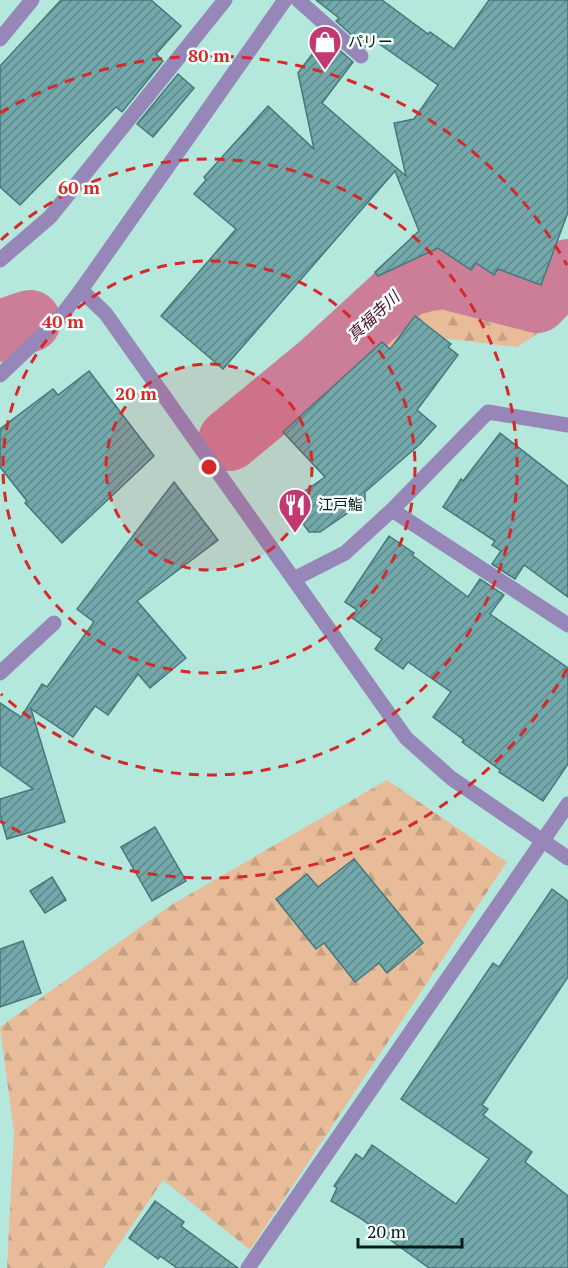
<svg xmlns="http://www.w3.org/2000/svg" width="568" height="1268" font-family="'PT Serif','Noto Sans JP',serif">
	<defs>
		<pattern id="forest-firs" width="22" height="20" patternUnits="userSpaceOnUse" patternTransform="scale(1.5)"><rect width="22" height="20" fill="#e8bb99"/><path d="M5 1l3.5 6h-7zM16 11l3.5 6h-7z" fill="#c6a083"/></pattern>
		<pattern id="building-hatch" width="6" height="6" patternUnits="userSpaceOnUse" patternTransform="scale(1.5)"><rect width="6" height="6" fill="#74a9ac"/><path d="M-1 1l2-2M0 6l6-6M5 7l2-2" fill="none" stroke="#5d898b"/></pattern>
	</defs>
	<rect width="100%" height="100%" fill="#b4e8dc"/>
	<g fill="url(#forest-firs)">
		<polygon points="568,278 568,314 517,347 424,336 349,376 313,359 420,282 480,303 534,308 559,293"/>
		<polygon points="387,780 507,862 250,1250 163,1180 103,1268 7,1268 14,1133 0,1027 173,904"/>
	</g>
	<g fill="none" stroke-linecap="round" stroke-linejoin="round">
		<g stroke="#cc7d97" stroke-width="62">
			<polyline points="0,331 30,321"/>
			<polyline points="229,440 319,366 406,286 440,277 537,302 568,270"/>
		</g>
	</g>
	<g fill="url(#building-hatch)" stroke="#44797b" stroke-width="1.5">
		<polygon points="61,0 151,0 181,26 156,54 163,61 122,112 116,107 20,205 0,187 0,66"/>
		<polygon points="316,0 382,0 428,34 430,32 454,49 489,0 568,0 568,212 541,285 498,269 494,275 476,263 471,270 438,248 378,276 375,272 419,231 395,171 223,369 161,316 236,229 194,194 206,180 204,177 268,106 314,149 298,73 325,37 353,62 322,103 406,176 394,123 414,119 438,85 372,39 365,47 336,21 339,18"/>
		<polygon points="178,74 194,88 153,137 137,124"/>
		<polygon points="415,316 451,344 448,347 458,355 417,410 436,426 420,444 365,492 365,501 320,532 309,532 288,503 325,477 283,432 382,342 390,349"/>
		<polygon points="89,371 154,456 62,543 25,503 27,501 0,467 0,429 53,389 58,395"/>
		<polygon points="500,433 568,486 568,597 524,565 515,579 492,564 501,551 492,545 495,541 443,507 461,479 463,481"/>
		<polygon points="174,482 218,540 137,601 186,658 150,688 138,674 108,715 95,706 73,737 31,709 65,822 7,839 0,815 0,799 33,789 0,765 0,703 21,717 42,684 47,687 94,622 77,609"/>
		<polygon points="389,536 414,553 412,555 468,597 480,579 504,595 490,614 568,668 568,764 543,801 499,772 500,770 462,742 464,740 433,717 451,692 408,662 403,669 375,649 382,639 351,617 357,610 345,602"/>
		<polygon points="155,827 186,881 152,901 121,847"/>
		<polygon points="354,859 423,943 387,973 379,963 355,982 324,943 316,949 276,899 307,874 318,887"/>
		<polygon points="52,877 66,900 45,913 30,891"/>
		<polygon points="552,889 568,901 568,977 482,1105 488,1109 483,1115 532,1152 525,1162 568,1196 568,1268 429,1268 360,1218 331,1201 337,1188 334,1186 356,1154 363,1159 372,1145 456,1204 489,1159 401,1099 493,963 499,967"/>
		<polygon points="23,941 41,993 0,1007 0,949"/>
		<polygon points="155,1201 184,1222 181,1226 238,1268 177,1268 160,1256 158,1259 129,1238"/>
	</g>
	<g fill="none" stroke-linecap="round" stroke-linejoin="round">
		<g stroke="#9787b8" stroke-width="15">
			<polyline points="298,0 361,56"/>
			<polyline points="0,39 32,0"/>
			<polyline points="0,260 50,217 225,0"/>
			<polyline points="392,510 568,625"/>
			<polyline points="294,579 345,553 392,510 488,412 568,425"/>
			<polyline points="0,673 54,623"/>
			<polyline points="248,1268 568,804"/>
		</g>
		<g stroke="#9787b8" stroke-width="15">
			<polyline points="81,290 106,314 406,738 451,778 568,858"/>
			<polyline points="0,375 59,319 81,290 285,0"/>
		</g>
	</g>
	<circle cx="209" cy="467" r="103" fill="#d62828" fill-opacity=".12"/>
	<g fill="none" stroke="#d62828" stroke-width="3" stroke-dasharray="10 8">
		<circle cx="209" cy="467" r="103"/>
		<circle cx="209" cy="467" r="206"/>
		<path d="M1 240A308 308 0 1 1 1 694"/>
		<path d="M567 669A411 411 0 0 1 0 821M0 113A411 411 0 0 1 567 265"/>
	</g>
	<defs>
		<g id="shop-pin" transform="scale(1.725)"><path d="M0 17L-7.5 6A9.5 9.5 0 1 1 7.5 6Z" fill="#c13872" stroke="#f5fffc"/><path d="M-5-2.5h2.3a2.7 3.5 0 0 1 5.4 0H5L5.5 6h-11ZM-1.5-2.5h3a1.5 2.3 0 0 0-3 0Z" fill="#fff"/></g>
		<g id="restaurant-pin" transform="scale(1.725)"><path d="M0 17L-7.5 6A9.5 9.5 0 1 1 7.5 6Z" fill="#c13872" stroke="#f5fffc"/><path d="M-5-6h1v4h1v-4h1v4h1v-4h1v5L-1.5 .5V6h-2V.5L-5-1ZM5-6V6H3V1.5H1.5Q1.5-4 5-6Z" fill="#fff"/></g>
	</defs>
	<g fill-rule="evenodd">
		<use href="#shop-pin" x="325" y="42"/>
		<use href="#restaurant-pin" x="295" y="505"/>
	</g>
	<g text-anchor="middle" stroke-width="5" stroke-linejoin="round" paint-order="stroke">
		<g font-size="15" fill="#071c18" stroke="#f5fffc" text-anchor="start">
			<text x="348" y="47">パリー</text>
			<text x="318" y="510">江戸鮨</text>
		</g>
		<g font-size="16" font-style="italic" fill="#500729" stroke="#f5fffc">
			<text transform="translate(373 316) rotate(-43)" y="6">真福寺川</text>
		</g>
	</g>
	<circle cx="209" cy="467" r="9" fill="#d62828" stroke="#f5fffc" stroke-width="3"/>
	<g font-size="18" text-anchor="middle" font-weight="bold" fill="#d62828" stroke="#f5fffc" stroke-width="5" stroke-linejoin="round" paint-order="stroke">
		<text x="209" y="62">80 m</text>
		<text x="79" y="194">60 m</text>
		<text x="63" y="328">40 m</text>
		<text x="136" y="400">20 m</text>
	</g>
	<path d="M358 1238v9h104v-9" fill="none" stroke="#071c18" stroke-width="3"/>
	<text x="367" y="1238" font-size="18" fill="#071c18" stroke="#f5fffc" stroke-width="4.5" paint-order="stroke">20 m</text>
</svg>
